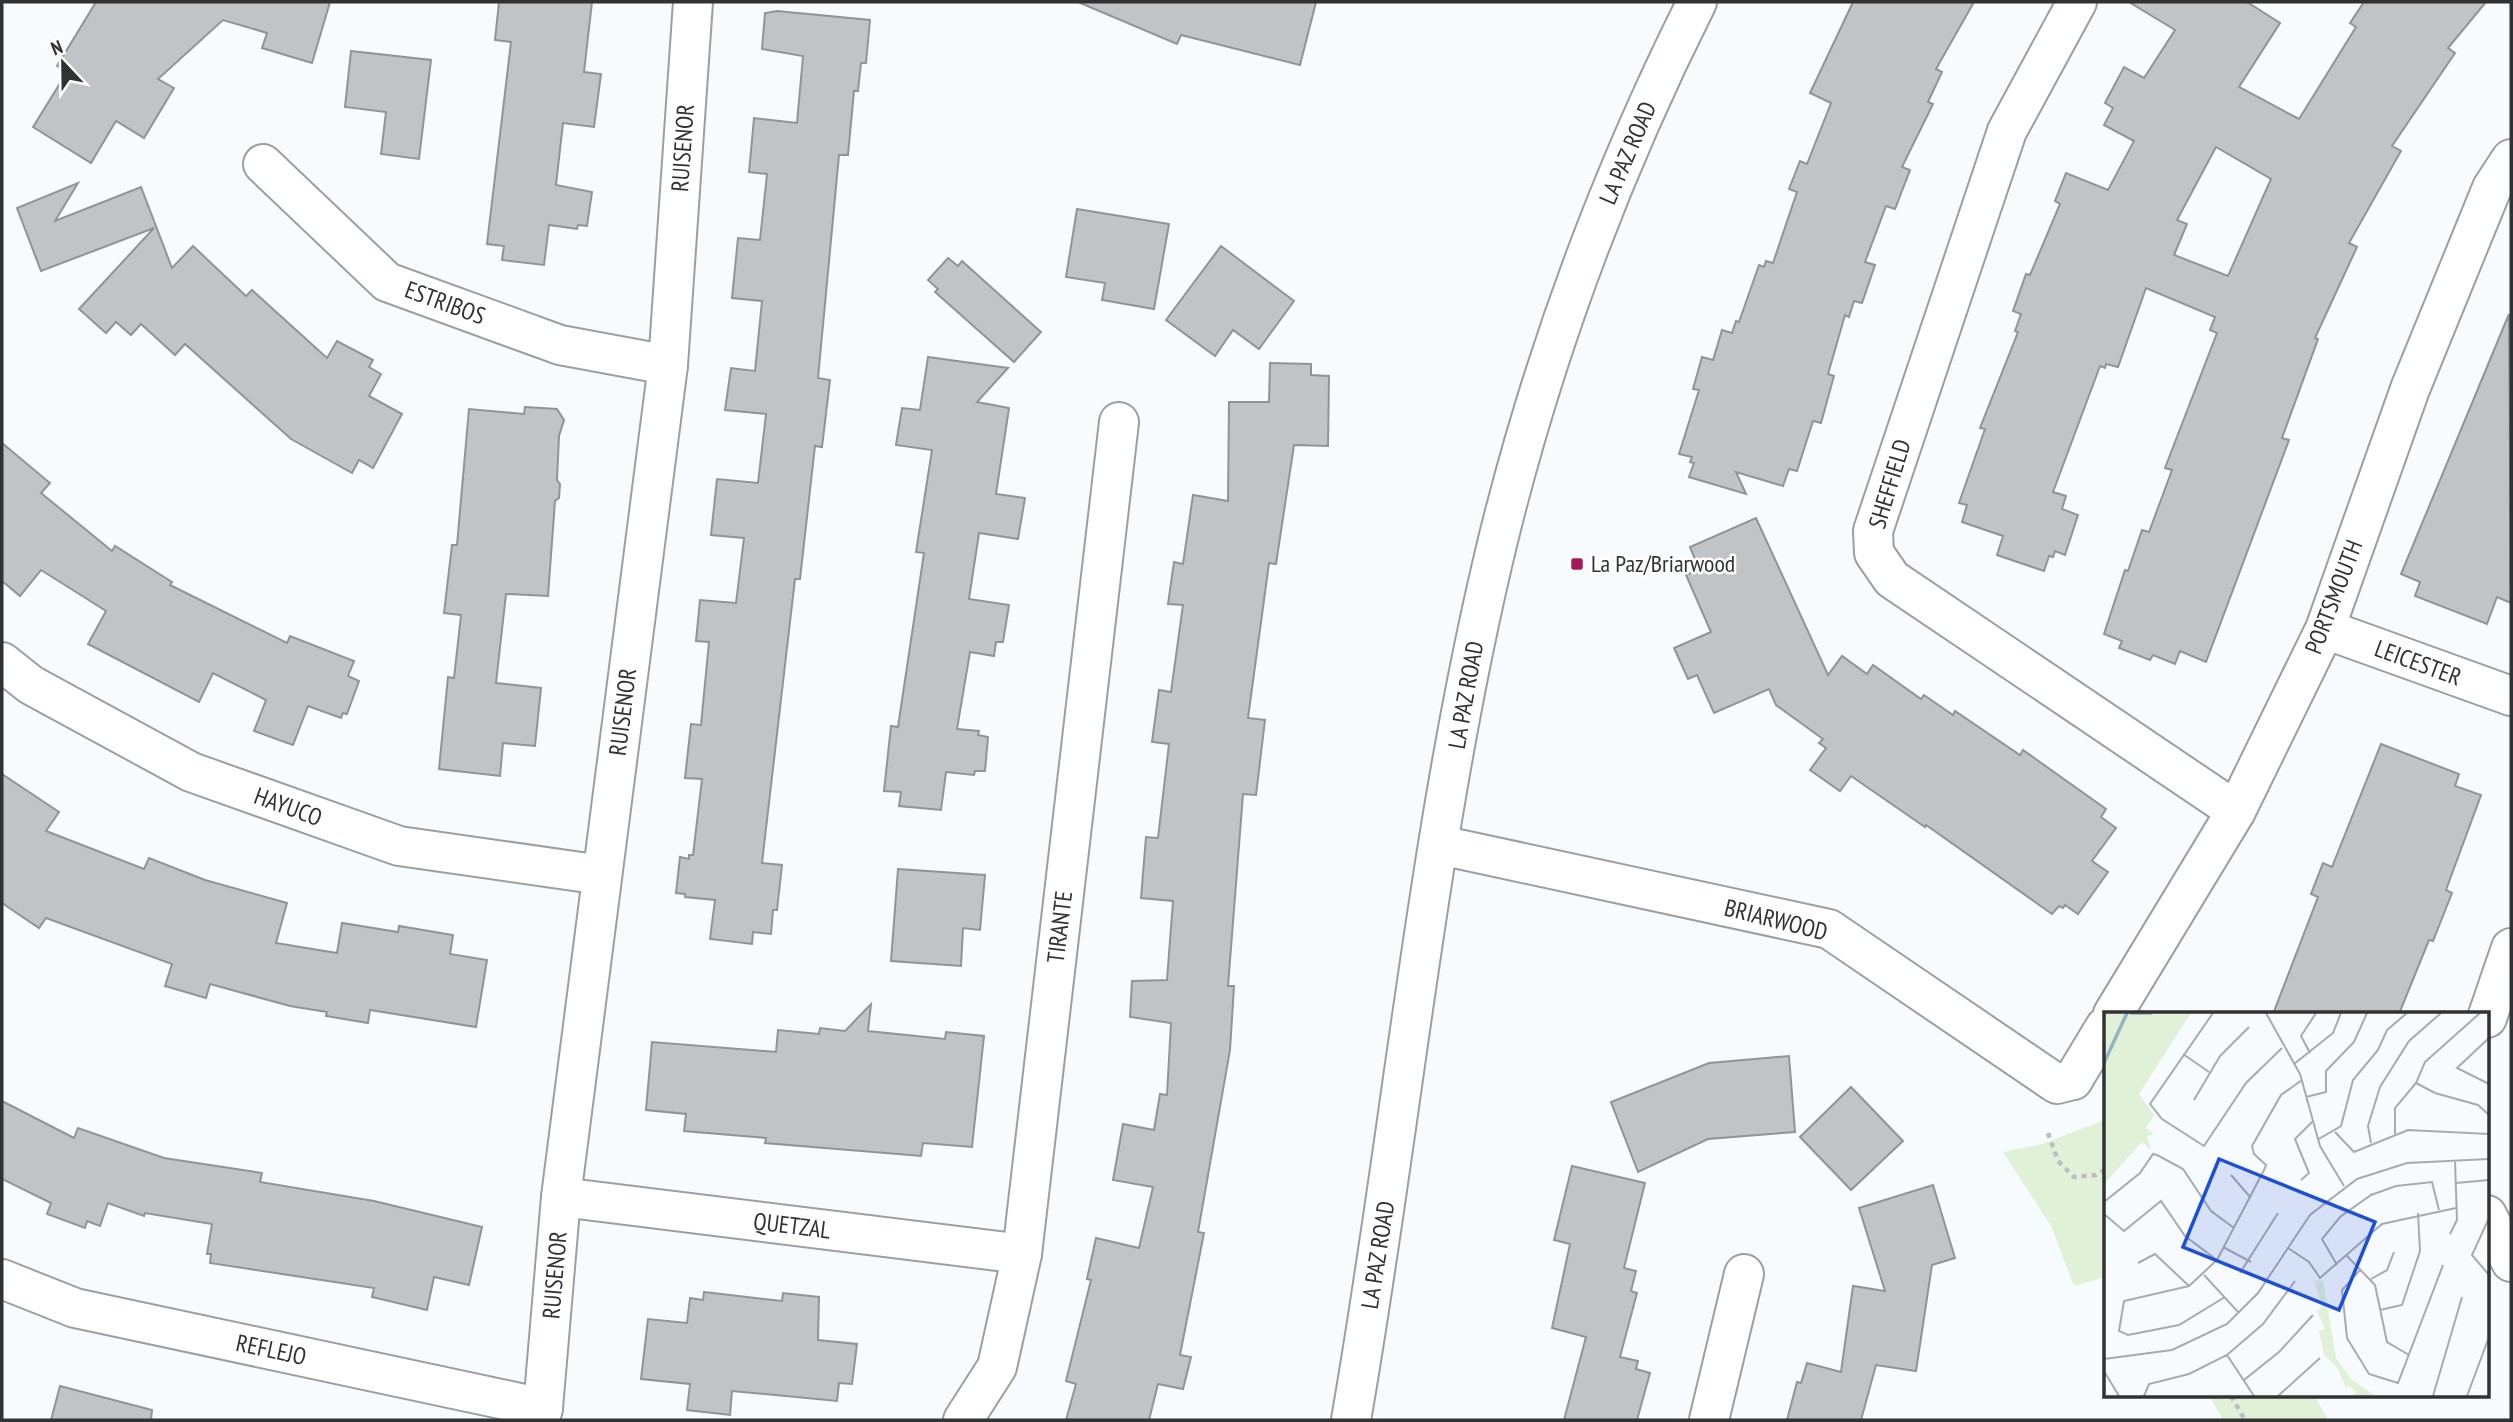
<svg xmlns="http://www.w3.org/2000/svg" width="2513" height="1422" font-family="'PT Sans Narrow',sans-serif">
	<rect width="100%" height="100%" fill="#f7fbfe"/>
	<g fill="#e1f1d7">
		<polygon points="2105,1120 2105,1277 2074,1286 2051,1226 2003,1152 2042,1144"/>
		<polygon points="2209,1396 2315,1396 2328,1420 2223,1420"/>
	</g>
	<g fill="#c1c4c7" stroke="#919497" stroke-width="2" fill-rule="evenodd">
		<polygon points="96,2 330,2 312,63 262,48 267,33 223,20 158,79 174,88 144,138 116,121 91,163 33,127 67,72 57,66"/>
		<polygon points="499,2 592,2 584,72 601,74 594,127 563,123 556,185 592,192 587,226 578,225 577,229 549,225 544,265 502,260 504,246 487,244 511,42 495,40"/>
		<polygon points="1078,2 1316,2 1300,65 1181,35 1177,44"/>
		<polygon points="1853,2 1974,2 1936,69 1942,72 1928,102 1933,104 1902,167 1910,170 1895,209 1886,206 1865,262 1875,265 1862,303 1854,301 1849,317 1845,315 1828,374 1834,376 1821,423 1813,421 1797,471 1789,469 1783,486 1736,472 1746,494 1689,477 1694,463 1690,462 1692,457 1679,454 1699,390 1693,389 1702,357 1713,360 1722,330 1732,333 1736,321 1739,322 1759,265 1764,267 1766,261 1773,263 1797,192 1789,189 1800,161 1807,164 1831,103 1810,93"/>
		<path d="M2129,2h118l33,21 -41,64 60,32 57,-92 -6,-4 14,-21h122l-38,46 7,5 -63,93 9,5 -52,92 8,4 -42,91 3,1 -36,99 7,2 -83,222 -26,-11 -5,13 -22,-9 -3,5 -31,-12 3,-7 -18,-7 21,-64 3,1 14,-41 7,2 23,-62 -7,-2 52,-135 -7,-3 5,-13 -69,-29 -28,79 -12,-3 -1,4 -5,-2 -47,126 13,4 -4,13 16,6 -13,40 -10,-4 -2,6 -4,-1 -5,15 -47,-16 6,-19 -41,-14 5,-17 -8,-2 26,-74 -5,-1 38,-96 -3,-1 6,-17 -8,-3 13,-37 4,1 30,-71 -5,-3 11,-28 42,17 26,-49 -30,-16 9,-17 -8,-5 19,-36 20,11 31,-48zM2216,147l55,32 -43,97 -54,-21 13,-31 -10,-4z"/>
		<polygon points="777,11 870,20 866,63 861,63 858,91 854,91 848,155 839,155 818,378 830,380 822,447 815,446 800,579 795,579 762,863 782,865 777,910 773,910 771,934 753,932 752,944 710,939 715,900 685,897 685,894 676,893 680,857 689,859 689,855 693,855 702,779 685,778 691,724 701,725 709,642 696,641 700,600 736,603 744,538 711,535 717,479 758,483 766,414 725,410 731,368 755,371 762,301 732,298 738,238 760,240 767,174 749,172 754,118 797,123 803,56 762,49 765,13"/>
		<polygon points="351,51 431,60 419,159 381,154 386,112 345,107"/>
		<polygon points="78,183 55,221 141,187 172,268 193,246 246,296 252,290 327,358 337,341 373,360 369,367 381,374 369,396 402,414 373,468 359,460 352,473 291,439 185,344 175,355 141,324 131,335 116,322 106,333 79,309 154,228 41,271 17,208"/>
		<polygon points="1077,209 1169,224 1154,309 1102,300 1105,283 1066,277"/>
		<polygon points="1221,246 1294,301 1259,349 1233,330 1215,356 1166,320"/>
		<polygon points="948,258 958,266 962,261 1041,332 1014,362 935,292 938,289 928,280"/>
		<polygon points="2509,314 2511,603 2497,597 2487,624 2415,596 2420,582 2401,574"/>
		<polygon points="928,357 1008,368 977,402 1009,408 996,494 1025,498 1018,539 979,533 969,599 1009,605 1003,642 996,642 994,656 970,652 957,729 979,731 978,735 988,737 985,771 975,771 974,775 946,772 941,810 899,806 901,792 884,791 891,726 898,727 924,553 916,552 932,450 896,445 902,408 920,410"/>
		<polygon points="1270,363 1311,364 1311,375 1329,376 1328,446 1294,445 1276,564 1269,563 1248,718 1265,720 1256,795 1243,794 1228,986 1234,986 1230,1050 1198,1232 1204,1233 1180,1355 1191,1357 1183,1389 1158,1384 1149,1420 1066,1420 1076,1384 1066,1381 1091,1280 1087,1279 1096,1238 1139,1248 1153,1187 1113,1180 1123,1124 1154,1130 1160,1094 1167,1095 1171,1023 1130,1017 1132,981 1167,980 1173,901 1141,898 1146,837 1158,838 1169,744 1152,742 1159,690 1171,692 1183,605 1168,604 1174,562 1183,564 1193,495 1228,501 1229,402 1269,402"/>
		<polygon points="525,407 557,409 564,420 559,436 557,480 560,484 559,498 555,501 548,596 506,594 496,683 541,688 535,746 503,743 500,776 439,769 448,677 454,678 461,615 444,613 452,545 457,545 469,409 524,414"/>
		<polygon points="2,443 50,483 41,493 112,551 115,546 172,582 170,585 287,643 290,636 354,661 348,676 359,681 347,714 343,713 341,718 308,706 293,745 254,731 266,700 213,673 199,702 88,644 106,611 41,570 20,596 2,581"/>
		<polygon points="1756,518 1828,675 1842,656 1867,674 1873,665 1921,699 1924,695 1953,715 1955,711 2020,755 2023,750 2106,809 2101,817 2116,828 2092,861 2108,872 2078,914 2065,905 2063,908 2059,906 2052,914 1926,825 1925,827 1851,776 1840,791 1810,770 1826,748 1819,743 1823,739 1776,705 1769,689 1714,713 1697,675 1688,679 1674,648 1711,632 1686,575 1699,569 1690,547"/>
		<polygon points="2381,744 2459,774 2455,786 2481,795 2446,890 2452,893 2433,941 2429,940 2399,1014 2273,1014 2318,897 2311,894 2323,863 2332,867"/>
		<polygon points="2,774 59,812 46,831 144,869 149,858 205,880 287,903 276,943 337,953 342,923 398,932 399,926 453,935 450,954 487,960 476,1027 370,1010 368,1023 326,1016 327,1012 290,1006 210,984 206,998 165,986 172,964 46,918 39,928 2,903"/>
		<polygon points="898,869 985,875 980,930 963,928 961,966 891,961"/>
		<polygon points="871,1004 868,1031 945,1039 946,1032 984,1036 972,1147 923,1143 921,1156 765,1143 766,1138 684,1131 686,1114 646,1110 652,1042 776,1052 778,1030 819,1034 820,1028 845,1031"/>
		<polygon points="1789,1056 1795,1132 1708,1139 1638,1172 1611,1102 1709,1063"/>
		<polygon points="1851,1087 1903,1141 1851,1190 1800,1137"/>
		<polygon points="2,1101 74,1138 78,1128 164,1158 262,1173 260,1182 374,1201 482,1227 469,1285 434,1277 427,1310 372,1297 374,1288 210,1263 211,1254 207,1254 212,1224 145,1213 144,1216 108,1203 100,1226 87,1221 85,1228 47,1214 51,1203 2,1179"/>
		<polygon points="1572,1166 1645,1183 1624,1268 1636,1271 1631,1291 1637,1293 1620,1357 1638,1361 1636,1369 1650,1373 1637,1420 1564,1420 1586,1337 1552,1328 1570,1244 1554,1240"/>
		<polygon points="1933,1185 1955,1258 1932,1265 1916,1371 1876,1365 1861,1420 1787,1420 1797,1382 1801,1383 1807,1363 1841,1372 1853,1286 1885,1291 1859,1208"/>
		<polygon points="704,1292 782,1301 783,1293 819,1297 818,1340 857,1344 852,1384 839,1383 837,1401 732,1391 730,1415 687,1410 690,1384 641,1379 648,1319 687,1323 690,1298 703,1300"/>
		<polygon points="60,1386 152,1410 151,1420 51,1420"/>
	</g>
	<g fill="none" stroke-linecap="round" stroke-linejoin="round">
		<g stroke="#9c9fa2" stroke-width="42">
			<g id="minor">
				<polyline points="2077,2 2007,131 1873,531 1874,553 1892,579 2236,811"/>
				<polyline points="263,164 387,282 560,345 668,365"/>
				<polyline points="2325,629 2511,696"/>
				<polyline points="2,662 31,685 191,772 399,846 602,875"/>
				<polyline points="2113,1014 2236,811 2325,629 2410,389 2492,188 2511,159"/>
				<polyline points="2487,1018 2511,948"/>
				<polyline points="2073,1080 2105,1027"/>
				<polyline points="561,1197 1022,1254"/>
				<polyline points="2487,1215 2511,1262"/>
				<polyline points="2,1279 75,1308 543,1408"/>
				<polyline points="540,1420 543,1408 561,1197 668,365 693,2"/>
				<polyline points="963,1420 997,1367 1022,1254 1119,422"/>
				<polyline points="1709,1420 1744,1274"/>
			</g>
		</g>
		<g stroke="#9c9fa2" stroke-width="42">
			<polyline id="tertiary" points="1440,845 1829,929 2057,1084 2073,1080"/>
		</g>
		<g stroke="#9c9fa2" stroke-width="42">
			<path id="secondary" d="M1351,1420c51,-292 77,-592 147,-880 46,-187 113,-367 199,-538"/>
		</g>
		<g stroke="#bbbec0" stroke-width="4.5" stroke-dasharray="5 5" stroke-linecap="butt">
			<polyline points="2048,1133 2058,1161 2074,1177 2096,1175 2105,1170"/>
			<polyline points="2231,1396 2245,1420"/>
		</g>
		<use href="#minor" stroke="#fff" stroke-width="38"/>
		<use href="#tertiary" stroke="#fff" stroke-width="38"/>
		<use href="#secondary" stroke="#fff" stroke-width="38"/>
	</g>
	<rect fill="#a81856" stroke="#fff" stroke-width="2.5" x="1570" y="557" width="14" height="14" rx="3.5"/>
	<g text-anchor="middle" stroke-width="5" stroke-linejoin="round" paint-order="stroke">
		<g font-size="24" fill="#313233" stroke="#fff">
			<text transform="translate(683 148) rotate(-86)" y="8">RUISENOR</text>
			<text transform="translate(1628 153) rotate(-67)" y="8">LA PAZ ROAD</text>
			<text transform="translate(445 303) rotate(20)" y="8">ESTRIBOS</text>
			<text transform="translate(1890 484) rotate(-73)" y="8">SHEFFIELD</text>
			<text transform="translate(2334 597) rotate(-69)" y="8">PORTSMOUTH</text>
			<text transform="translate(2418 663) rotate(20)" y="8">LEICESTER</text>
			<text transform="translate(1466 695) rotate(-80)" y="8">LA PAZ ROAD</text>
			<text transform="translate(623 712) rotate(-83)" y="8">RUISENOR</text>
			<text transform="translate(288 807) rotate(20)" y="8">HAYUCO</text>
			<text transform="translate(1776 920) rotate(14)" y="8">BRIARWOOD</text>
			<text transform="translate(1060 927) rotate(-83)" y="8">TIRANTE</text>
			<text transform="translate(792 1226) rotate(7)" y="8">QUETZAL</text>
			<text transform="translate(1378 1255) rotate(-81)" y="8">LA PAZ ROAD</text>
			<text transform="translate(555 1275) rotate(-85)" y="8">RUISENOR</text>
			<text transform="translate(271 1350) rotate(12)" y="8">REFLEJO</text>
		</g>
		<g font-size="24" fill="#313233" stroke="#fff" text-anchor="start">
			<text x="1591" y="572">La Paz/Briarwood</text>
		</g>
	</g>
	<g transform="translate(2104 1012)">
		<rect width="385" height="385" fill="#f7fbfe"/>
		<path d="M0,1h87l-52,81 15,21 -8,13 8,6 -7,2 4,14 -9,-8 -38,42zM210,268l9,1 13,77 15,21 24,17h-22l3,-4 -8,-7 -2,3 -9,-21 -13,-12 -5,-24 6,-2 -8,-18 5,-4z" fill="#e1f1d7"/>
		<path fill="none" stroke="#91b6c2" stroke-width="3.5" d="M26,1h22M0,51l23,-50"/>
		<path fill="none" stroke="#a8abad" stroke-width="2" d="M109,1l-63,91 12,15 42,27 42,-63 36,-35M162,1l34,61 20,72 24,40M385,26l-32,30 32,16M206,41l-9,-17 15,-23M79,42l26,18M190,52l39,-31 8,-20M312,71l19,10 43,12 11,10M202,85l20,-5v-21l28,-29 13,-29M90,88l26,-44 29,-29M231,120l19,20 54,-22 81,4M291,123v-27l21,-25 9,-21 55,-49M213,128l24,-14 12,-46 25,-30 9,-20 20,-17M267,131l-3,-17 12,-39 29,-46 32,-28M127,163l20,23M197,168l8,-7 -14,-34 18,-18M352,171l33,-3M0,190l36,-29 13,-19 4,1 26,14 28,42 23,17M0,202l20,17 37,-30 24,35 32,24M385,206l-17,37 17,20M346,222l7,-14 -2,-59M119,235l28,15M184,236l21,14 11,16 62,-54 74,-16M243,244l28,29 12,57 22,13M34,251l17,-9 34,32M233,253l-15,-26 18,-22 31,-22 25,-9 36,-4 7,28M0,256v22M257,257l-19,21 5,48 22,36 29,9 45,-118M136,261l38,-60M100,263l35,38M267,267l16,-9 7,-18M121,285l-46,28 -51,10 -9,-4 5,-30 65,-15 28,-26 47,-90 2,-5 -12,-11 -2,-8 29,-51 21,-15M276,298l22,-5 18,-54 -2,-38M123,343l27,41M0,347l68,-9 55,-26 31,-31 52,-78 47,-36 50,-16 82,-4M0,359l15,25M140,368l35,-28 34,-37M40,384l5,-12 40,-10 38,-19 36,-31 32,-43M174,384l42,-38M329,384l29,-99M363,384l22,-59"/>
		<path fill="#1d4ed8" fill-opacity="0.15" stroke="#1d4ed8" stroke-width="3.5" d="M115,147l156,63 -36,88 -156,-63z"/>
		<rect width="385" height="385" fill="none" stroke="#313233" stroke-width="3.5"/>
	</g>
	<rect width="2513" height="1422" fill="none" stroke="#313233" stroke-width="7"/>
	<g transform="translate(63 63) rotate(338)" stroke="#ffffff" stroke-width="5" paint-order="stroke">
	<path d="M0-5L12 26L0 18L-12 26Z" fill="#313233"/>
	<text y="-10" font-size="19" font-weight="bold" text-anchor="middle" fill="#313233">N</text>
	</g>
</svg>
